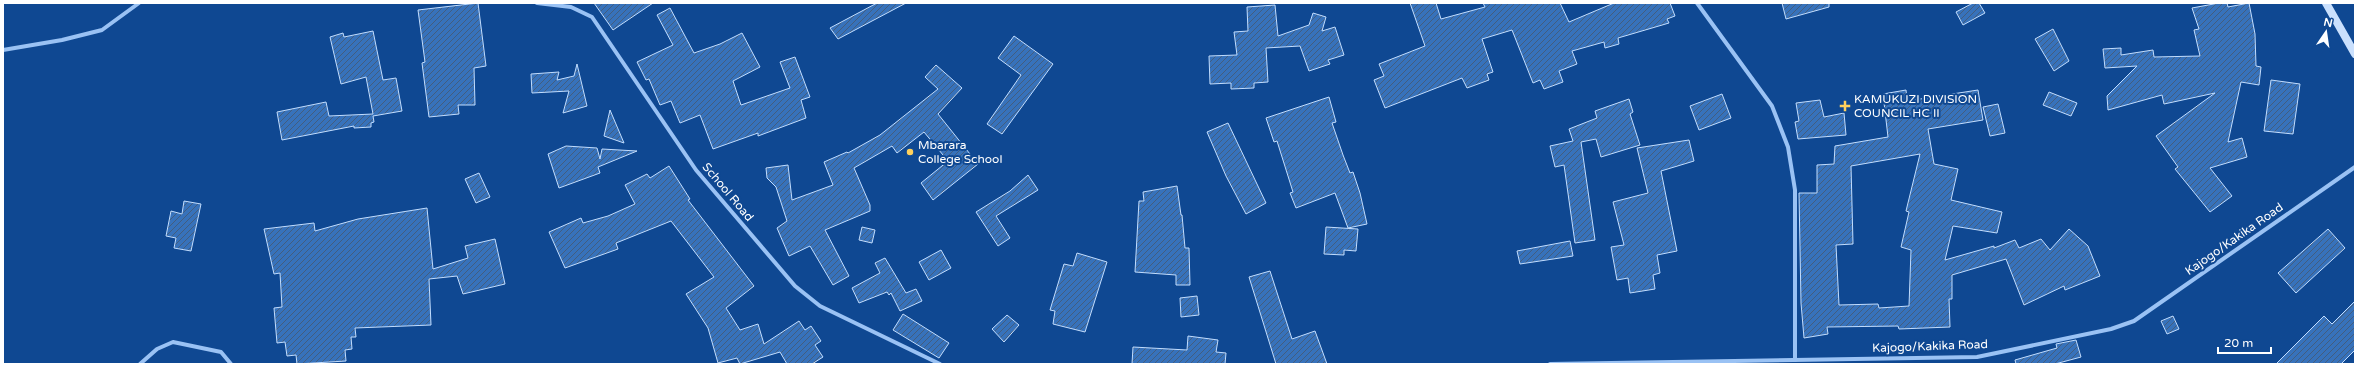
<svg xmlns="http://www.w3.org/2000/svg" width="2358" height="367" font-family="'Varela Round',sans-serif">
	<defs>
		<pattern id="building-hatch" width="6" height="6" patternUnits="userSpaceOnUse"><rect width="6" height="6" fill="#3772bb"/><path d="M-1 1l2-2M0 6l6-6M5 7l2-2" fill="none" stroke="#435d7e"/></pattern>
	</defs>
	<rect width="100%" height="100%" fill="#0f4892"/>
	<g fill="url(#building-hatch)" stroke="#c2ddfe" fill-rule="evenodd">
		<polygon points="478,3 486,66 474,68 475,105 458,105 459,114 429,117 422,63 425,62 418,10"/>
		<polygon points="594,3 653,3 613,30"/>
		<polygon points="877,3 906,3 838,39 830,28"/>
		<polygon points="1410,3 1436,3 1441,19 1485,7 1483,3 1560,3 1569,22 1614,3 1670,3 1675,16 1667,19 1669,23 1618,38 1619,44 1605,48 1604,42 1572,51 1577,64 1559,71 1563,82 1544,89 1540,80 1533,83 1512,30 1482,39 1493,72 1487,74 1489,80 1467,88 1462,78 1385,108 1374,80 1384,76 1379,64 1425,46"/>
		<polygon points="1782,3 1829,3 1829,7 1786,19"/>
		<polygon points="1973,3 1979,3 1985,13 1963,25 1956,12"/>
		<polygon points="2219,3 2227,3 2228,7 2249,3 2255,34 2256,66 2261,67 2259,85 2241,82 2228,142 2242,138 2247,157 2210,168 2232,196 2210,212 2175,169 2178,167 2156,136 2215,93 2164,104 2162,95 2108,110 2107,96 2137,66 2105,68 2103,49 2121,48 2121,55 2153,50 2154,57 2200,56 2194,30 2199,29 2192,8"/>
		<polygon points="1275,5 1278,36 1309,25 1313,13 1326,17 1322,31 1335,27 1344,55 1328,60 1330,64 1309,71 1300,46 1266,48 1268,82 1254,83 1254,88 1231,89 1231,83 1210,84 1209,56 1237,55 1234,32 1248,31 1247,7"/>
		<polygon points="670,8 694,53 720,44 742,33 760,67 733,81 741,105 790,88 780,62 795,57 810,97 801,100 806,118 758,136 758,133 713,149 700,115 680,123 671,101 660,105 649,79 646,80 637,62 673,45 657,15"/>
		<polygon points="2053,29 2069,61 2054,71 2035,39"/>
		<polygon points="373,31 383,80 396,78 402,111 373,116 374,122 371,123 371,127 354,128 354,126 282,140 277,112 326,102 329,116 373,114 366,77 341,84 330,37 343,33 344,37"/>
		<polygon points="1014,36 1053,64 1002,134 987,124 1021,75 998,58"/>
		<polygon points="577,64 587,106 563,113 569,91 532,93 531,74 559,72 557,80 574,76"/>
		<polygon points="936,65 962,88 938,114 978,164 933,200 921,183 948,161 924,132 897,153 892,146 854,168 870,205 870,211 825,230 849,276 833,285 810,246 789,256 777,228 787,221 776,187 767,178 766,168 788,165 792,200 833,185 824,162 847,152 848,153 880,135 938,89 925,77"/>
		<polygon points="2271,80 2300,84 2293,134 2264,131"/>
		<path d="M1906,90l1,11 71,-11 5,30 -55,9 6,35 24,5 -7,31 51,12 -5,21 -44,-7 -8,34 49,-14v2l21,-8 4,8 22,-9 9,11 19,-21 19,17 12,30 -35,14 -1,-4 -40,19 -18,-46 -54,16v24h-3l1,28 -51,2 -1,-3 -71,1 1,7 -24,4 -3,-35 -2,-110h18v-28l17,-1 1,-18 53,-9 -5,-43zM1920,154l-14,57 3,1 -8,35 10,3 -2,56 -30,2 -1,-4 -39,1 -3,-60 17,-1 -2,-78z"/>
		<polygon points="2049,92 2077,103 2071,116 2043,105"/>
		<polygon points="1722,94 1731,118 1699,130 1690,106"/>
		<polygon points="1329,97 1336,122 1332,123 1343,155 1350,173 1353,172 1360,193 1367,224 1348,228 1335,193 1296,208 1290,193 1293,192 1277,141 1274,142 1266,118"/>
		<polygon points="1629,99 1633,112 1630,114 1640,145 1601,157 1596,139 1581,142 1595,240 1575,243 1564,165 1555,167 1550,146 1573,141 1569,129 1597,118 1595,111"/>
		<polygon points="1820,100 1824,117 1844,113 1846,135 1798,139 1795,122 1799,121 1796,103"/>
		<polygon points="1998,104 2005,133 1990,136 1983,107"/>
		<polygon points="610,110 624,143 604,136"/>
		<polygon points="1228,123 1266,203 1246,214 1226,176 1207,132"/>
		<polygon points="1689,140 1694,161 1661,171 1677,251 1657,255 1660,273 1653,275 1655,289 1630,293 1628,278 1617,280 1611,247 1624,245 1613,202 1648,193 1637,148"/>
		<polygon points="566,146 597,148 600,159 602,149 637,151 598,167 600,173 559,188 548,154"/>
		<polygon points="669,166 690,199 688,200 754,286 726,308 740,330 758,324 764,344 799,321 805,330 811,326 821,341 815,345 823,357 812,364 787,364 780,352 740,364 737,358 718,363 708,328 686,294 714,277 671,221 616,243 618,249 565,268 549,232 581,218 583,223 608,216 635,204 625,185 647,174 650,178"/>
		<polygon points="479,173 490,197 476,203 465,179"/>
		<polygon points="1028,175 1038,190 996,216 1010,238 998,246 976,212 1010,191"/>
		<polygon points="1177,186 1181,215 1182,215 1185,248 1189,248 1190,285 1176,285 1176,275 1135,272 1139,201 1144,201 1143,192"/>
		<polygon points="184,201 201,204 191,251 174,248 176,238 166,236 171,211 182,214"/>
		<polygon points="427,208 433,269 468,258 465,246 495,239 505,284 463,294 457,276 429,279 431,325 355,328 356,337 351,337 352,349 345,350 346,361 297,364 296,355 287,356 285,342 277,343 274,308 282,307 280,273 274,274 264,229 314,223 315,231 358,219"/>
		<polygon points="862,227 875,230 872,243 859,240"/>
		<polygon points="1326,227 1358,229 1356,251 1344,250 1344,255 1324,254"/>
		<polygon points="2328,229 2345,248 2296,293 2278,273"/>
		<polygon points="1570,241 1573,256 1520,264 1517,251"/>
		<polygon points="941,250 951,268 929,280 919,262"/>
		<polygon points="1077,253 1107,262 1085,332 1053,324 1055,311 1050,310 1064,264 1073,266"/>
		<polygon points="885,258 906,293 916,289 922,301 900,311 891,293 889,295 887,292 859,303 852,288 880,273 875,263"/>
		<polygon points="1270,271 1292,339 1315,331 1327,364 1276,364 1249,277"/>
		<polygon points="1197,296 1199,315 1181,317 1180,298"/>
		<polygon points="2355,301 2355,350 2341,364 2276,364 2324,316 2332,324"/>
		<polygon points="903,314 949,343 939,358 893,330"/>
		<polygon points="1007,315 1019,325 1004,342 992,329"/>
		<polygon points="2173,316 2179,329 2167,334 2161,321"/>
		<polygon points="1188,336 1218,340 1216,352 1226,353 1225,364 1132,364 1133,347 1187,350"/>
		<polygon points="2076,340 2081,357 2055,364 2016,364 2015,360 2057,348 2056,344"/>
	</g>
	<g fill="none" stroke-linecap="round" stroke-linejoin="round">
		<g stroke="#9ac2f4" stroke-width="4">
			<polyline points="537,3 571,7 592,17 696,170 795,286 820,306 940,364"/>
			<polyline points="1697,3 1772,106 1788,147 1795,190 1795,360"/>
			<polyline points="3,50 62,40 102,30 139,3"/>
			<polyline points="140,364 157,349 173,342 221,352 231,364"/>
			<polyline points="1550,364 1977,357 2111,329 2134,321 2355,167"/>
		</g>
		<polyline stroke="#cae0fd" stroke-width="8" points="2326,3 2355,54"/>
	</g>
	<g fill="#ffd15d" stroke="#0f4892" stroke-width="1.5">
		<path d="M1843 100h4v4h4v4h-4v4h-4v-4h-4v-4h4z"/>
		<circle cx="910" cy="152" r="4"/>
	</g>
	<g text-anchor="middle" stroke-width="4" stroke-linejoin="round" paint-order="stroke">
		<g font-size="12" fill="#fff" stroke="#0f4892" text-anchor="start">
			<text x="1854" y="103">KAMUKUZI DIVISION<tspan x="1854" dy="14">COUNCIL HC II</tspan></text>
			<text x="918" y="149">Mbarara<tspan x="918" dy="14">College School</tspan></text>
		</g>
		<g font-size="12" fill="#fff" stroke="#0f4892">
			<text transform="translate(728 192) rotate(50)" y="4">School Road</text>
			<text transform="translate(2234 239) rotate(-35)" y="4">Kajogo/Kakika Road</text>
			<text transform="translate(1930 346) rotate(-2)" y="4">Kajogo/Kakika Road</text>
		</g>
	</g>
	<rect width="2358" height="367" fill="none" stroke="#ffffff" stroke-width="8"/>
	<g transform="translate(2326 32) rotate(13)" stroke="#0f4892" stroke-width="3" paint-order="stroke">
	<path d="M0-3L7 15L0 10L-7 15Z" fill="#ffffff"/>
	<text y="-6" font-size="11" font-weight="bold" text-anchor="middle" fill="#ffffff">N</text>
	</g>
	<path d="M2218 347v6h53v-6" fill="none" stroke="#ffffff" stroke-width="2"/>
	<text x="2224" y="347" font-size="12" fill="#ffffff" stroke="#0f4892" stroke-width="3" paint-order="stroke">20 m</text>
</svg>
